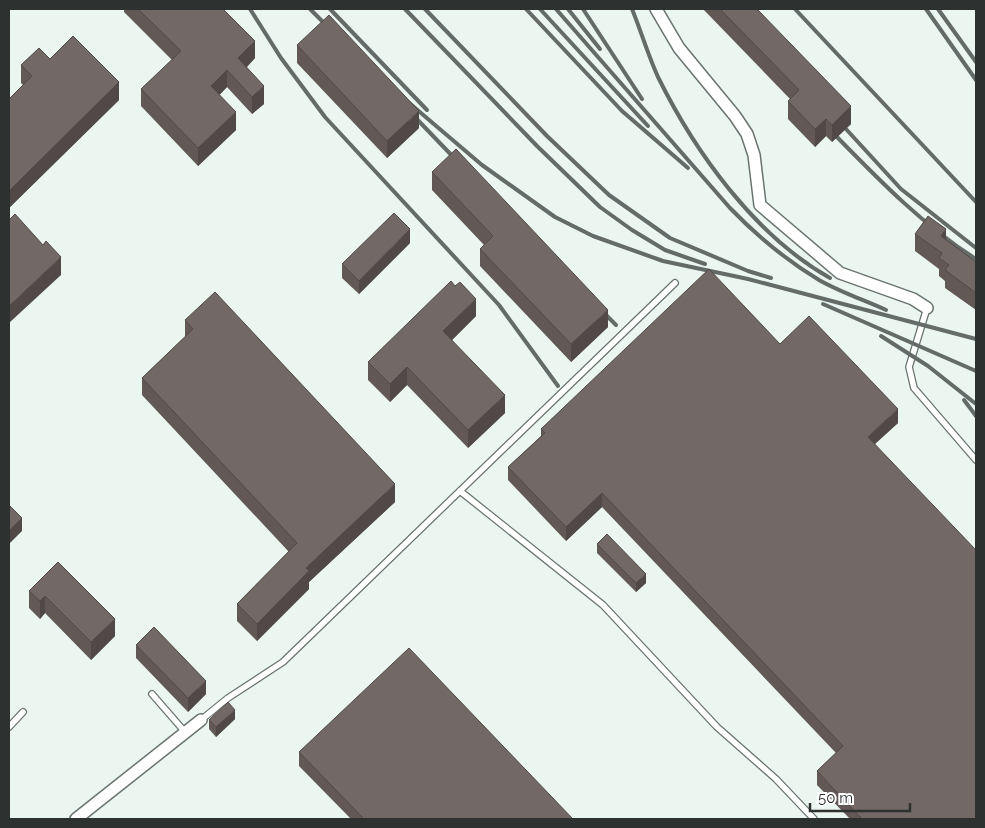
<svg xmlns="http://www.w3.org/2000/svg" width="985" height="828" font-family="Raleway,sans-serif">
	<rect width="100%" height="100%" fill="#ebf6f0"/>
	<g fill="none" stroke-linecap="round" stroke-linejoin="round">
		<g stroke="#6a736e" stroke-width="8">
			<g id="service">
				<polyline points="927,308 909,367 914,388 976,460"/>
				<polyline points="460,491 603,605 717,727 776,779 814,819"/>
				<polyline points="152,694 185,732"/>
				<polyline points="201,720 228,698 283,662 675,283"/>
				<polyline points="9,727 23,712"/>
			</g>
		</g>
		<g stroke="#6a736e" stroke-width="14">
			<g id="minor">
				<polyline points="656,9 679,48 735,116 747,134 754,155 760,205 840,273 913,299 927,308"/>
				<polyline points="76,819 201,720"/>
			</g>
		</g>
		<use href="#service" stroke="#fff" stroke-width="5.5"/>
		<use href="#minor" stroke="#fff" stroke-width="11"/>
		<g stroke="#656b68" stroke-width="4">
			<polyline points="250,9 281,58 325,117 499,305 558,386"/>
			<polyline points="310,9 333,32"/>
			<polyline points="330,9 427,110"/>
			<polyline points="405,9 537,146 600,207 632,230 665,250 705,264"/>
			<polyline points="425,9 547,136 609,195 670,238 748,271 771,278"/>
			<polyline points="526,9 622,111 688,168"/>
			<polyline points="540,9 648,126"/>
			<path d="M556,9l174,199c27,28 56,52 89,72 21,12 45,20 67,30"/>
			<polyline points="568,9 600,49"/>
			<polyline points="583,9 642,99"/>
			<path d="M632,9c9,22 16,46 26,68 37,75 97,159 172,201"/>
			<polyline points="795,9 976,202"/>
			<polyline points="926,9 976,80"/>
			<polyline points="938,9 976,62"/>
			<polyline points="408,102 482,165 555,217 593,236 663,261 748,279 976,339"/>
			<polyline points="411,113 459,163"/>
			<polyline points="846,129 901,189 976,248"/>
			<path d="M837,137c43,44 87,89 139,122"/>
			<polyline points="823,304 976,371"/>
			<polyline points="598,307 616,325"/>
			<polyline points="881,336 928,366 976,404"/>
			<polyline points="964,400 976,416"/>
		</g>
	</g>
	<g fill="#625957">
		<polygon points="124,9 223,9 255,58 247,67 264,104 252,114 227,87 219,95 236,130 198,166 141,106 141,89 172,60 124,12"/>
		<polygon points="703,9 757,9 851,124 832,142 826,136 815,147 788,119 788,101 790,99"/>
		<polygon points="297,45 419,128 387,158 297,63"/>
		<polygon points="50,59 119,100 9,208 9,99 23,85 21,83 21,65"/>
		<polygon points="432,172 608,327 571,362 480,266 480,249 484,245 432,190"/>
		<polygon points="915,234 946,240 976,262 976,310 945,288 945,281 939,276 939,269 915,251"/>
		<polygon points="410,243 359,294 342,278 342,264"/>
		<polygon points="455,286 476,316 452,340 505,413 468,448 407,385 390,402 368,380 368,362"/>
		<polygon points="185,320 395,502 309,582 309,589 257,641 237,621 237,604 289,552 142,395 142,378 185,337"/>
		<polygon points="780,344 898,423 875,444 976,819 850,819 817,785 817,771 836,753 602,507 566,541 508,480 508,467 541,436 541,429"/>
		<polygon points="597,544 646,583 636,592 597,553"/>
		<polygon points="58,562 115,636 91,660 45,613 40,619 29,608 29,591"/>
		<polygon points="136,645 206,694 188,712 136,658"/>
		<polygon points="235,719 216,737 209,729 209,720"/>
		<polygon points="299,752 573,819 351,819 299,766"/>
	</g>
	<g fill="#504947">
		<polygon points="255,41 255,58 238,76 238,58"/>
		<polygon points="227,70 227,87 211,104 211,86"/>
		<polygon points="119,82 119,100 9,208 9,191"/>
		<polygon points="264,86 264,104 252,114 252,97"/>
		<polygon points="851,106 851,124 832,142 832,125"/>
		<polygon points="419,111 419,128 387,158 387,141"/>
		<polygon points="236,112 236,130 198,166 198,148"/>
		<polygon points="826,119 826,136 815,147 815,129"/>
		<polygon points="410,229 410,243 359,294 359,281"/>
		<polygon points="946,229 946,247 941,254 941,236"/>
		<polygon points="61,257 61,275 9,323 9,306"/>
		<polygon points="476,299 476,316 443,349 443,331"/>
		<polygon points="608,310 608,327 571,362 571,344"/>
		<polygon points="407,367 407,385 390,402 390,384"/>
		<polygon points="505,395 505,413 468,448 468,430"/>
		<polygon points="898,409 898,423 868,450 868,437"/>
		<polygon points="395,484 395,502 309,582 309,589 257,641 257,624 306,568"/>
		<polygon points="602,493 602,507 566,541 566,527"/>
		<polygon points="22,518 22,531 9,544 9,531"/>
		<polygon points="646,574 646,583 636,592 636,583"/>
		<polygon points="45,596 45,613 40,619 40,601"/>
		<polygon points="115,619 115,636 91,660 91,642"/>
		<polygon points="206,681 206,694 188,712 188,698"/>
		<polygon points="235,710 235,719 216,737 216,727"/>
	</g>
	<g fill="#726865" stroke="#504947">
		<polygon points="138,9 223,9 255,41 238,58 264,86 252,97 227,70 211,86 236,112 198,148 141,89 181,51"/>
		<polygon points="720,9 757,9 851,106 832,125 826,119 815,129 788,101 799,90"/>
		<polygon points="329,15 419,111 387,141 297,45"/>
		<polygon points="73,36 119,82 9,191 9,99 32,76 21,65 39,48 50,59"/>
		<polygon points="456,149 608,310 571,344 480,249 493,236 432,172"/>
		<polygon points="394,213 410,229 359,281 342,264"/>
		<polygon points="15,214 43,245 46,241 61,257 9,306 9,220"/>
		<polygon points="928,216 946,229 941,236 976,262 976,293 945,270 949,265 939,258 942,253 915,234"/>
		<polygon points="709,269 780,344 809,316 898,409 868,437 976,550 976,819 862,819 817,771 843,746 602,493 566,527 508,467 545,433 541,429"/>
		<polygon points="451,281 455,286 460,282 476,299 443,331 505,395 468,430 407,367 390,384 368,362"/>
		<polygon points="215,292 395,484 306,568 309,571 257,624 237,604 297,543 142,378 193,329 185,320"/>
		<polygon points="9,505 22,518 9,531"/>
		<polygon points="607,534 646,574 636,583 597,544"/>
		<polygon points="58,562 115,619 91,642 45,596 40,601 29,591"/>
		<polygon points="154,627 206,681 188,698 136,645"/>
		<polygon points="409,648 573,819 364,819 299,752"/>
		<polygon points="228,702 235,710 216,727 209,720"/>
	</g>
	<rect width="985" height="828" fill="none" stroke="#2d312f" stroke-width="20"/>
	<path d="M810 803v8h100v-8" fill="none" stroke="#2d312f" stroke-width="2.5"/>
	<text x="818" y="803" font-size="15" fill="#2d312f" stroke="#ffffff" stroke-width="4" paint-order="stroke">50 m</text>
</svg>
